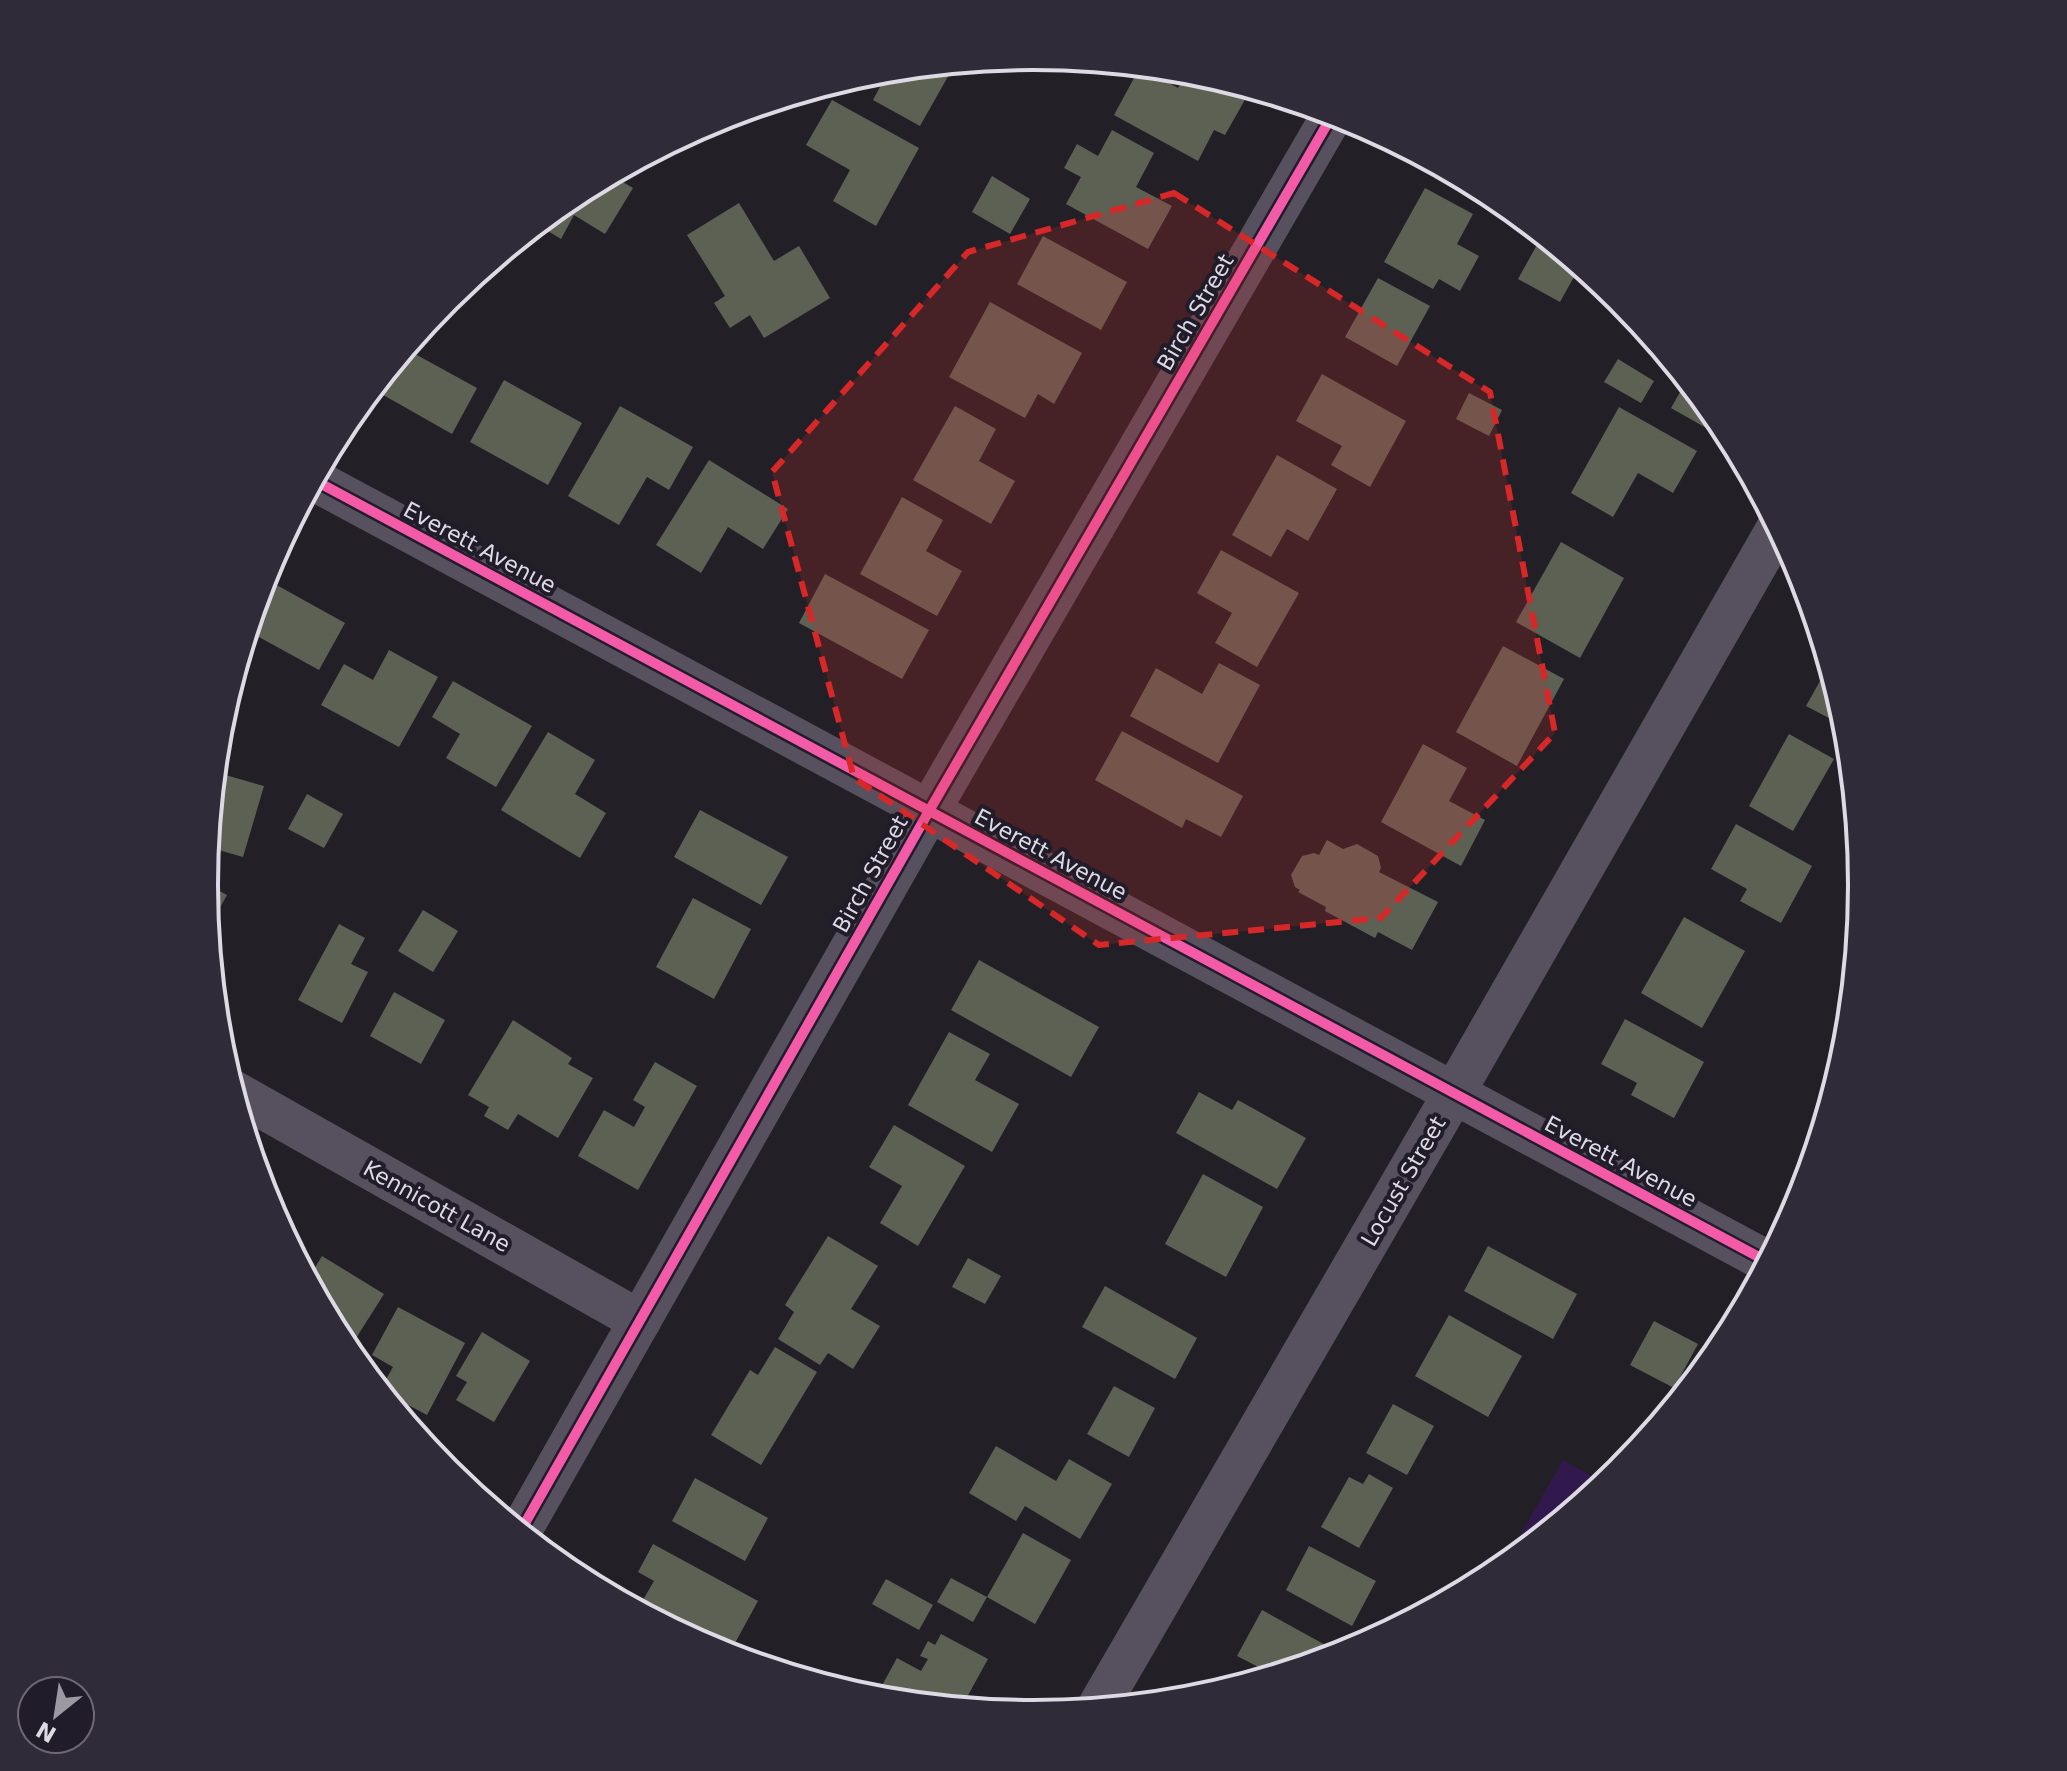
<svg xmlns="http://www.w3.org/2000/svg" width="2067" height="1771" font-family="'DejaVu Sans',sans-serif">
	<rect width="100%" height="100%" fill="#222026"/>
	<polygon fill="#32194d" points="1563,1460 1605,1484 1501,1569"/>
	<g fill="#5d6154">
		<polygon points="955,64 920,126 873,100 889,70"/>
		<polygon points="1140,67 1178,88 1187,71 1251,89 1225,135 1214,130 1198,161 1114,115"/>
		<polygon points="832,100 919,148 876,226 833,201 850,170 806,145"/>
		<polygon points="1112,130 1154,153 1136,187 1172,206 1148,249 1066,204 1081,177 1064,168 1077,144 1098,156"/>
		<polygon points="1437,165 1491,194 1488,200 1434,170"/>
		<polygon points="611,175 633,188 605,234 574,215 561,239 538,225 573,196"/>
		<polygon points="992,176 1030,199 1010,234 972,212"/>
		<polygon points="1425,188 1473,214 1457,244 1479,256 1460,291 1439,279 1433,289 1384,262"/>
		<polygon points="739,203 774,261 799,246 830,298 764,338 750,315 730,328 714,303 725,296 687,235"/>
		<polygon points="1043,236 1127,282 1101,330 1017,284"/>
		<polygon points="1538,243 1580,266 1560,302 1518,279"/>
		<polygon points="1378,278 1430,306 1397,366 1345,337"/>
		<polygon points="990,302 1082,353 1054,404 1038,394 1025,418 949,377"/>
		<polygon points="406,349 477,388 452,434 378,392 393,365"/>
		<polygon points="1618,359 1654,381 1641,403 1604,382"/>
		<polygon points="1322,374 1406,421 1370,487 1331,465 1342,446 1296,421"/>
		<polygon points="504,380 582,423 548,485 470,442"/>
		<polygon points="1687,380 1721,422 1715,433 1671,408"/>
		<polygon points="1469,393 1502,410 1489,436 1456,419"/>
		<polygon points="620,406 693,447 669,490 647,477 619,525 568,496"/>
		<polygon points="955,406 996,429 979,461 1015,481 991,524 913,480"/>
		<polygon points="1619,407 1697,451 1673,493 1638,473 1613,517 1571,493"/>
		<polygon points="1277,455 1337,489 1308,541 1287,529 1271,557 1232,535"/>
		<polygon points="709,460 788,509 763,549 728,527 701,573 656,545"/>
		<polygon points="902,497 943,520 926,551 962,571 937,616 860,574"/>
		<polygon points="1561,542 1624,578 1580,658 1516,622"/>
		<polygon points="1221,550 1299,593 1257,667 1215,643 1232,613 1197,593"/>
		<polygon points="825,574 929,630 902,679 799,623"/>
		<polygon points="264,578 345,623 319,670 248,631"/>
		<polygon points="1503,646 1564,679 1517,766 1456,732"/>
		<polygon points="389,650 438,677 399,747 321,705 344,664 373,680"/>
		<polygon points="1219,663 1260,685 1218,763 1130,716 1156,668 1202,694"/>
		<polygon points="1829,665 1847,724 1848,728 1806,706"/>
		<polygon points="453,681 532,726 496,787 446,758 460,734 432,717"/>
		<polygon points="1122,731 1243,796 1221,837 1186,819 1182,828 1095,780"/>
		<polygon points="548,732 595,760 575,794 606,813 580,858 501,810"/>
		<polygon points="1789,734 1834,759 1793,831 1749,806"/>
		<polygon points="1423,744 1467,768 1449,801 1485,820 1461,866 1381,822"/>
		<polygon points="215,772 264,786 243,857 208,847"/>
		<polygon points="307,794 343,814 324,848 288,829"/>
		<polygon points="700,810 788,857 761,905 674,857"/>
		<polygon points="1736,824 1812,866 1781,923 1740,901 1747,889 1711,869"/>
		<polygon points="1327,840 1343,849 1357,844 1378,856 1381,868 1379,872 1438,902 1412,950 1378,932 1375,938 1325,911 1326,907 1298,892 1300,890 1295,887 1291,875 1302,856 1314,853 1319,855"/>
		<polygon points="204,883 227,895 208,929 204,885"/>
		<polygon points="693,898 751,929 714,999 656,967"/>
		<polygon points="423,910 458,931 433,972 398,951"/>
		<polygon points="1684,917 1745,951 1702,1028 1641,993"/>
		<polygon points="339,924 365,938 351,964 368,972 342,1023 298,1000"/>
		<polygon points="979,960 1099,1027 1071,1077 951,1010"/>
		<polygon points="394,992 445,1020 421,1064 370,1036"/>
		<polygon points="1625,1019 1704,1062 1674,1118 1631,1095 1637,1083 1601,1064"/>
		<polygon points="513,1020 572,1058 568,1064 593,1078 558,1138 518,1114 508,1130 484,1116 489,1107 468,1095"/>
		<polygon points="949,1032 990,1054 975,1080 1019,1104 992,1152 908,1105"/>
		<polygon points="655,1062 697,1086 638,1190 578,1156 604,1110 634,1127 645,1107 633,1100"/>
		<polygon points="1199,1092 1232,1110 1238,1100 1306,1138 1277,1189 1176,1133"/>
		<polygon points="894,1125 965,1166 918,1246 880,1223 902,1186 869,1167"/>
		<polygon points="258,1173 274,1182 269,1206 267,1203"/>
		<polygon points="1203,1174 1263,1207 1226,1277 1165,1244"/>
		<polygon points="828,1236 878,1266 851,1309 880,1326 853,1369 828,1353 820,1365 778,1339 794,1312 785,1305"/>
		<polygon points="1488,1246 1577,1294 1553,1339 1464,1291"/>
		<polygon points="322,1256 384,1294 353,1343 341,1335 339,1337 308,1279"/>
		<polygon points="968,1258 1001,1276 985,1304 952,1287"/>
		<polygon points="1105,1286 1197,1338 1175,1379 1082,1327"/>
		<polygon points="398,1307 465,1343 427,1415 380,1390 393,1367 372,1355"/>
		<polygon points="1449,1315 1522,1356 1488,1417 1415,1376"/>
		<polygon points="1654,1321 1698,1344 1674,1388 1630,1365"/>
		<polygon points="482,1332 530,1361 494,1422 456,1400 467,1382 456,1376"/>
		<polygon points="775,1347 817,1372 761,1465 711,1435 750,1370 758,1375"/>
		<polygon points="1114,1386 1155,1408 1129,1457 1087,1434"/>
		<polygon points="1393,1404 1434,1426 1407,1475 1366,1453"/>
		<polygon points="996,1446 1056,1481 1069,1459 1112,1484 1080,1539 1025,1506 1016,1521 969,1493"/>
		<polygon points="1369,1474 1393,1488 1359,1548 1321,1527 1349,1477 1363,1484"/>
		<polygon points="695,1478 768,1518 745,1561 672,1521"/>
		<polygon points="1023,1533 1071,1560 1035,1624 987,1597"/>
		<polygon points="653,1544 758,1601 729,1654 640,1605 654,1581 638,1572"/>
		<polygon points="1309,1546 1376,1581 1352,1626 1286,1590"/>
		<polygon points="951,1578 987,1597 973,1622 937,1602"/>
		<polygon points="886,1579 933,1605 919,1630 872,1604"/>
		<polygon points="1262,1610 1338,1652 1336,1656 1274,1675 1237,1656"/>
		<polygon points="941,1634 988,1659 961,1708 899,1702 879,1691 897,1658 921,1671 928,1659 920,1656 928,1641 935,1645"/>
	</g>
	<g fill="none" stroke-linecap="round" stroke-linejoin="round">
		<g stroke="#57505f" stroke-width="42">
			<polyline points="314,480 1768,1262"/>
			<polyline points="233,1091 640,1321"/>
			<polyline points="520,1532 929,811 1333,114"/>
			<polyline points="1097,1709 1454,1093 1778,527"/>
		</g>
		<g stroke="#211c2a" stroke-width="15">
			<g id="cycleway">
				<polyline points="314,480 1768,1262"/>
				<polyline points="520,1532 929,811 1333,114"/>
			</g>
		</g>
		<use href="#cycleway" stroke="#f35aa7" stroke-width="10"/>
	</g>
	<path fill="#d62828" fill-opacity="0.2" stroke="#d62828" stroke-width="6" stroke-dasharray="16 10" stroke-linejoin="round" d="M1174,193l316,199 65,341 -174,185 -282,27 -245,-167 -82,-306 196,-220z"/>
	<g text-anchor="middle" stroke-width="8" stroke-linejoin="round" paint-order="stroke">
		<g font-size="22" fill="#dedae4" stroke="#211c2a">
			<text transform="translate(1195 312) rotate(-60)" y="8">Birch Street</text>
			<text transform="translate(480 547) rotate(28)" y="8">Everett Avenue</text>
			<text transform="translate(1051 854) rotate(28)" y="8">Everett Avenue</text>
			<text transform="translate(870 874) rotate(-61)" y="8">Birch Street</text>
			<text transform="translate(1621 1161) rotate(28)" y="8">Everett Avenue</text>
			<text transform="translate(1403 1181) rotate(-60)" y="8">Locust Street</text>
			<text transform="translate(437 1206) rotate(29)" y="8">Kennicott Lane</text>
		</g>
	</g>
	<path d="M0 0H2067V1771H0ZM218 885a815 815 0 1 1 1630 0a815 815 0 1 1-1630 0Z" fill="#302b39" fill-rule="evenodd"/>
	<path fill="none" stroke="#dedae4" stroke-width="4" d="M218 885a815 815 0 1 1 1630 0a815 815 0 1 1-1630 0Z"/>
	<g transform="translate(56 1715) rotate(210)"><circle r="38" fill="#211c2a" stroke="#6d6874" stroke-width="2"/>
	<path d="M0-6L14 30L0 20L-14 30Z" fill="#9c99a2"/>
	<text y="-12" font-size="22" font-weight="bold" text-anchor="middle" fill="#dedae4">N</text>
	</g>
</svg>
